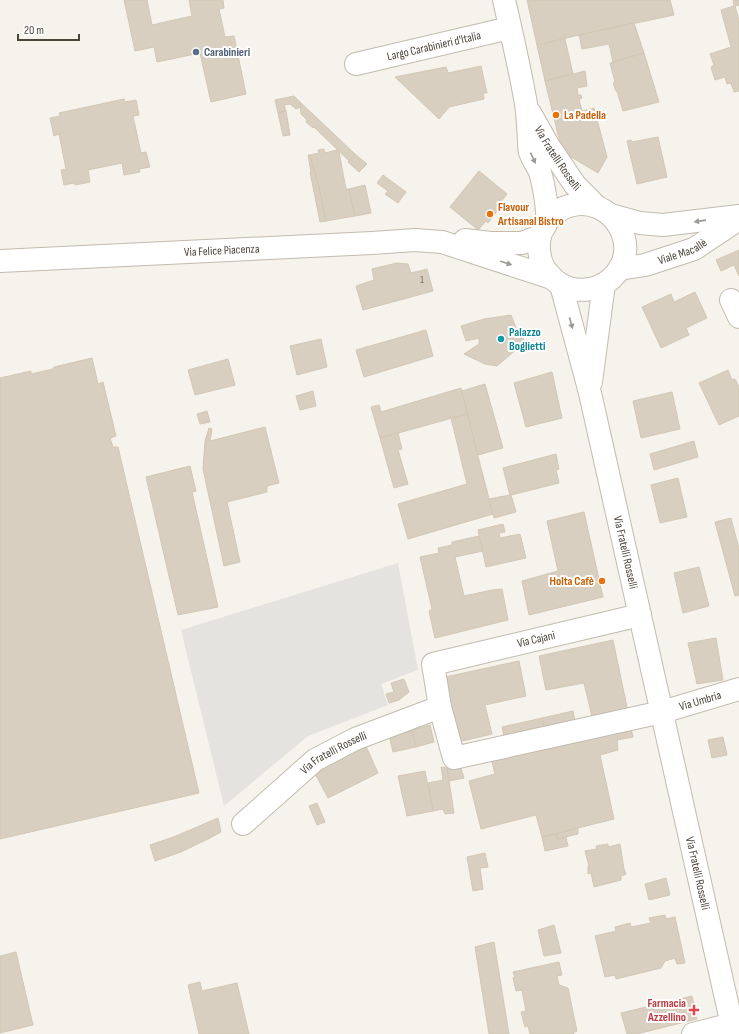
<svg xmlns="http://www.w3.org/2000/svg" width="739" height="1034" font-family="'Sofia Sans Condensed',sans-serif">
	<rect width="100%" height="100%" fill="#f6f3ec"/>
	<polygon fill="#e5e3e0" points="398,563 418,670 381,684 388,705 308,736 224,806 181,630"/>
	<g fill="#d8cfc1" stroke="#d3c7b4">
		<polygon points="124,0 147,0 152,25 192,16 189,0 223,0 224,8 219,9 225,37 234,36 246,94 211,102 200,53 157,62 154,47 135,51"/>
		<polygon points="527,0 670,0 674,15 579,35 537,45"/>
		<polygon points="733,0 739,0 739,5 735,6 739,21 739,91 734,92 731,83 727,84 725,77 715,80 711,67 714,65 710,54 731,47 721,10 734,6"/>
		<polygon points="634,23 644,53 613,62 609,44 582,49 579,35"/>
		<polygon points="565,39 573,74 545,81 537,45"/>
		<polygon points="644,53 659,102 623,111 617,91 616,91 613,83 615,82 610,63"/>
		<polygon points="481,66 487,93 483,93 484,99 449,107 439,119 395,77 446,67 448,73"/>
		<polygon points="585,71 587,86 577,88 578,95 581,95 582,98 579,99 582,111 594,108 607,157 598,173 566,154 562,151 545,81"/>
		<polygon points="294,96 300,102 301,107 296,109 290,104 284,105 286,111 278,113 275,100"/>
		<polygon points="124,99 125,102 136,100 139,115 133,116 141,153 146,152 150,167 139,169 140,172 124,175 122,163 88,170 90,182 75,185 74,183 64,185 61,170 66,169 59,134 54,136 50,118 60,116 59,113"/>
		<polygon points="300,102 355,154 349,161 314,127 313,128 306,122 307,120 301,114"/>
		<polygon points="286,111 290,135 283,136 278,113"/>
		<polygon points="658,137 667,177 637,184 627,141 631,140 632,142"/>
		<polygon points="324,149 325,153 337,150 339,152 346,189 349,189 355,216 326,221 320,192 310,155 319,153 318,150"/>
		<polygon points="355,154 367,164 359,172 348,162"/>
		<polygon points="308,155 310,155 320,192 326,221 320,222 310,172 311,172"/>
		<polygon points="479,171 507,194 500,203 502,205 488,223 486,221 478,230 450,207"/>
		<polygon points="383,175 406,192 398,203 385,194 388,191 377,183"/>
		<polygon points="365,185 371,213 355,216 349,189"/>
		<polygon points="739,250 739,276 734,265 721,271 716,260"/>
		<polygon points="397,263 408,264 411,273 427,269 433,291 363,310 356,286 374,280 372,269"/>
		<polygon points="695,292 707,318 686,328 689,335 661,348 642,307 671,294 674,302"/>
		<polygon points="511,315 516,328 522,331 524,343 497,366 485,364 464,354 479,344 479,338 466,341 461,326 484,319"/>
		<polygon points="426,330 433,356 364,377 356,350"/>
		<polygon points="321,339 327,367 297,375 290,346"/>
		<polygon points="92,358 98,384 103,382 116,436 110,438 113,447 118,447 199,793 0,839 0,378 31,371 31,374 53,369 54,367"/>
		<polygon points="228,359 235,385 195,395 188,370"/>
		<polygon points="728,370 732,380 735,379 739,387 739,416 719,425 699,383"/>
		<polygon points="552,372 562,418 526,427 514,383"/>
		<polygon points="485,384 503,448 478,455 462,391"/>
		<polygon points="461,388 467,414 380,438 371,407 379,405 381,412"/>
		<polygon points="313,391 316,406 300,410 296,396"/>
		<polygon points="672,392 680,429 641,438 633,401"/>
		<polygon points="207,411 210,422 200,424 197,414"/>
		<polygon points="467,414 493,514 408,539 398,504 467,484 451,418"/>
		<polygon points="265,427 279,483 267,486 267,492 227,502 240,562 224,566 203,469 205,441 209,428 212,429 210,441"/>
		<polygon points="398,433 402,449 398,450 408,484 394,488 380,438"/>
		<polygon points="694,441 698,457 654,470 650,454"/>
		<polygon points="556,454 559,469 556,470 559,483 511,495 516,512 494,518 489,499 510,495 503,468"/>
		<polygon points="190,466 196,491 192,492 218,607 178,615 146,477"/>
		<polygon points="678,478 687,517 660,523 651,485"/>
		<polygon points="584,512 603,597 529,615 522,581 558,571 547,521"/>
		<polygon points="731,518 739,549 739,595 735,596 715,522"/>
		<polygon points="503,524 505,532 499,533 500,538 520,534 526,558 486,567 478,530"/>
		<polygon points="479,536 483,551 455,557 464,596 492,590 502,589 508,620 435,638 429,611 432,609 420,557 439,553 438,548 452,545 452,542"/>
		<polygon points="699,567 709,606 683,613 674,573"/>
		<polygon points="716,638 723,680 697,684 688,643"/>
		<polygon points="613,640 628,712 593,721 584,683 546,690 539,656"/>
		<polygon points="519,661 526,696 485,705 492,734 458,742 445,677"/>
		<polygon points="404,679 409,692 399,700 389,703 386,694 394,692 391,683"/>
		<polygon points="573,711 576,726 545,732 542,718"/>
		<polygon points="542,718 545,732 505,741 502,727"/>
		<polygon points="430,725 434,742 416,747 412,730"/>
		<polygon points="631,729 633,737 617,740 618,750 600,755 614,819 542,837 536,815 481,829 469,781 495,774 491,758"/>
		<polygon points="412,730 416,747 393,752 389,735"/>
		<polygon points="723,737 727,755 712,758 708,740"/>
		<polygon points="365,744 378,773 328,798 312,768"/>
		<polygon points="460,765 464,778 449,781 447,768"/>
		<polygon points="441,767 447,768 454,813 445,814 443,809 433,811 428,783 443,780"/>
		<polygon points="425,771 433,811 407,816 398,776"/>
		<polygon points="317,803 325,822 317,825 309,806"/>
		<polygon points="218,818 221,832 208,839 181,852 155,861 150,845 176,836"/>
		<polygon points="578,828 578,834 557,839 556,834"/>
		<polygon points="556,834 557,839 566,837 568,846 545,851 542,837"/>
		<polygon points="608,844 608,847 620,844 624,869 626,874 621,876 621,880 594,887 591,873 588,874 588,866 589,866 585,851 597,849 596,846"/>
		<polygon points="485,853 488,867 480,868 483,889 473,891 467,857"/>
		<polygon points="666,878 670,895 649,900 645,884"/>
		<polygon points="665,915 666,919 675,917 685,963 677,964 675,958 665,961 661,968 616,979 615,975 605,977 595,936 616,931 615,927 630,923 631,927 651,923 649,918"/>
		<polygon points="554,925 561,953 544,956 538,930"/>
		<polygon points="494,942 509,1034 489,1034 475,947"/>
		<polygon points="16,952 33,1025 0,1033 0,956"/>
		<polygon points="559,962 562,975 557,976 559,985 568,988 577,1031 573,1033 574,1034 530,1034 528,1026 525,1027 521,1012 526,1011 522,990 516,991 513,978 515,977 513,972"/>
		<polygon points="200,982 202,991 237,983 249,1034 199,1034 188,985"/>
		<polygon points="692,996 697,1019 637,1034 627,1034 621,1013"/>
	</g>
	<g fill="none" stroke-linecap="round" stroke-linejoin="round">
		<g stroke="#c2bbae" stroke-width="24">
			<g id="minor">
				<path d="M504,0c8,35 16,69 22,104 2,12 2,24 3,36 0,4 0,9 1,12 2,7 7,13 10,20 2,7 4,16 5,23 1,5 3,23 2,27 -2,5 -6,9 -7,14 -2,9 -1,21 3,30 1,2 3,5 5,7 15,21 45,22 64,5 33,-31 -1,-85 -43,-72 -9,2 -15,9 -22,15"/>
				<path id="s1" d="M356,64l154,-36"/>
				<path id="s2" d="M530,113l18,32 27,40 21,21"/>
				<polyline points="611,215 640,223 663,225 739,216"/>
				<polyline points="465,240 491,243 522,243 540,236"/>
				<path id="s3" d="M0,261l372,-18 43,-3 27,2 110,36"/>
				<path id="s4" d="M619,269l26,-4 49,-16 45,-30"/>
				<path id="s5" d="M561,285l29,108 144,641"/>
				<polyline points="731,300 739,317"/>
				<polyline points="591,382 604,284"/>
				<path id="s6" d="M640,615l-207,49 7,43 14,51 208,-46 77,-23"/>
				<path id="s7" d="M243,824l72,-64 40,-21 85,-32"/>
				<polyline points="693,1034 732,1024"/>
			</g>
		</g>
		<use href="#minor" stroke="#fff" stroke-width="22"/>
	</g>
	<defs><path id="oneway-solid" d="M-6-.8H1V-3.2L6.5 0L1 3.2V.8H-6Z"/></defs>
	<g fill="#9c9892">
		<use href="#oneway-solid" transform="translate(533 158) rotate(65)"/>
		<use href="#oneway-solid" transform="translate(700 221) rotate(172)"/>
		<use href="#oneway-solid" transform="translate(506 263) rotate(18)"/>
		<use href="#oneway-solid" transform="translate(571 323) rotate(75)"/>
	</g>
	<circle fill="#5c6f8a" stroke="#fff" stroke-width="1.5" cx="196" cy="52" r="4"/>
	<g fill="#e8710a" stroke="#fff" stroke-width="1.5">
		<circle cx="556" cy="115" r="4"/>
		<circle cx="490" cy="214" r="4"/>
		<circle cx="602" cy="581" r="4"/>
	</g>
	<circle fill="#0f9aa8" stroke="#fff" stroke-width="1.5" cx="501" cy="339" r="4"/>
	<path fill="#e0444e" stroke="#fff" stroke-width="1.5" d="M692 1004h4v4h4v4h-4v4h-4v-4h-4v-4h4z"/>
	<g text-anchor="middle" stroke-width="4" stroke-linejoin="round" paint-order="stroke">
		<g font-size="10" fill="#6e675b">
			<text x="422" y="283">1</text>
		</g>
		<g font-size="12" fill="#4b4439" stroke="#fff">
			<text dy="4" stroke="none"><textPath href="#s1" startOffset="80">Largo Carabinieri d'Italia</textPath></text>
			<text dy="4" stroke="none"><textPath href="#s2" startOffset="53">Via Fratelli Rosselli</textPath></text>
			<text dy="4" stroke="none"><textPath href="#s3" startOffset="222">Via Felice Piacenza</textPath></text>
			<text dy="4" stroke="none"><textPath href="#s4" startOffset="66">Viale Macallè</textPath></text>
			<text dy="4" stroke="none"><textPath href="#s5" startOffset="275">Via Fratelli Rosselli</textPath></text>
			<text transform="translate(536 639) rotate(-13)" y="4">Via Cajani</text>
			<text dy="4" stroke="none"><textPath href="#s6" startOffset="562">Via Umbria</textPath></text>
			<text dy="4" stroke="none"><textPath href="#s7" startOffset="116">Via Fratelli Rosselli</textPath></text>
			<text dy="4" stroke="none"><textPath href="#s5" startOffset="604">Via Fratelli Rosselli</textPath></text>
		</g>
		<g font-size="12" font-weight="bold" fill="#4e5e75" stroke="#fff" text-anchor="start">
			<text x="204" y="56">Carabinieri</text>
		</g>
		<g font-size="12" font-weight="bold" fill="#c56008" stroke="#fff" text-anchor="start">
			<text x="564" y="119">La Padella</text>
			<text x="498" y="211">Flavour<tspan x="498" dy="14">Artisanal Bistro</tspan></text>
			<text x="594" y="585" text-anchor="end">Holta Cafè</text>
		</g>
		<g font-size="12" font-weight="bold" fill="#0d838f" stroke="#fff" text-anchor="start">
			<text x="509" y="336">Palazzo<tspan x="509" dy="14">Boglietti</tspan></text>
		</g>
		<g font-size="12" font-weight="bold" fill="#be3a42" stroke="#fff" text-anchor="end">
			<text x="686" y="1007">Farmacia<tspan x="686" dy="14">Azzellino</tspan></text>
		</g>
	</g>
	<path d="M18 34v6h61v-6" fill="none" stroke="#4b4439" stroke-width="2"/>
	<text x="24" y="34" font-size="12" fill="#4b4439" stroke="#ffffff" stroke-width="3" paint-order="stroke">20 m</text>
</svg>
